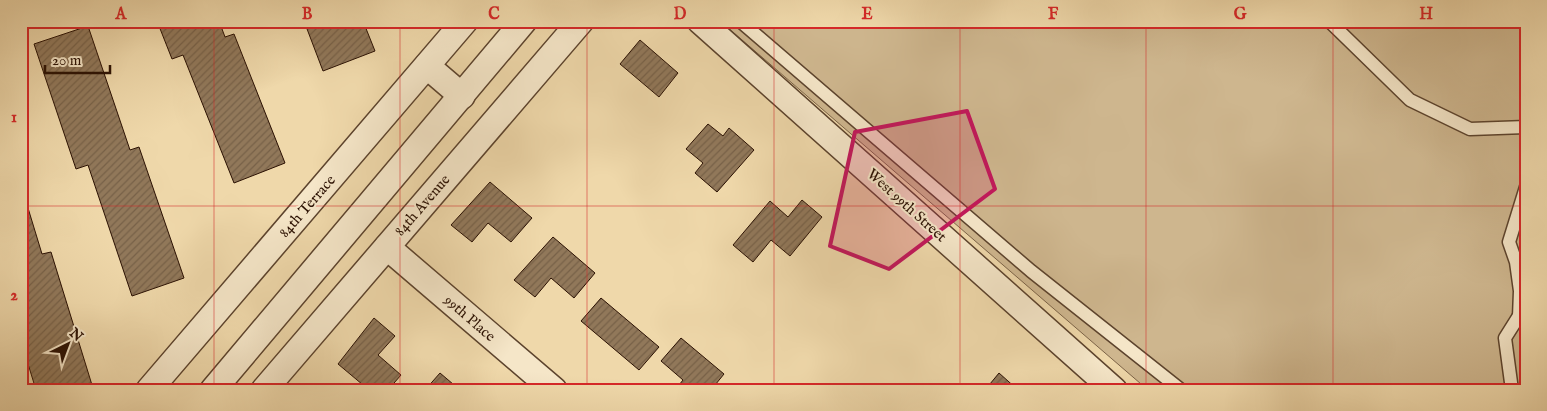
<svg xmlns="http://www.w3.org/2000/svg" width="1547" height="411" font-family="'IM FELL English',serif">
	<defs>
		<pattern id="building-hatch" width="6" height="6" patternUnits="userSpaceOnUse" patternTransform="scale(1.25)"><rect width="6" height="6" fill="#91785a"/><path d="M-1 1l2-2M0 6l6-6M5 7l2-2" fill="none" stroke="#776148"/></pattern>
	</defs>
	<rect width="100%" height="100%" fill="#efd8aa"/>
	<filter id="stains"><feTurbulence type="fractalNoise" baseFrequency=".004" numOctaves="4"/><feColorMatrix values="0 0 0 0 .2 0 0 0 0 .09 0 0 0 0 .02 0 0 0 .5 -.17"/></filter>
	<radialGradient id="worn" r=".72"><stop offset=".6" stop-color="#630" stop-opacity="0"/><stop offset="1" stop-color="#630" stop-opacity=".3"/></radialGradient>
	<polygon fill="#ceb68e" stroke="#7c6448" points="720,21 1526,21 1526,390 1148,390"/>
	<g fill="url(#building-hatch)" stroke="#2b1103">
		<polygon points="157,21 219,21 225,37 234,34 285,163 234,183 183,55 172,59"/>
		<polygon points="304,21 363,21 375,51 323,71"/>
		<polygon points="88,26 130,150 139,147 184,278 132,296 88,165 76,169 34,44"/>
		<polygon points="640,40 678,73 659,97 620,64"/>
		<polygon points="708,124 723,136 729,128 754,150 717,192 695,173 703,163 686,149"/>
		<polygon points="490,182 532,218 511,242 488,223 472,242 451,225"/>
		<polygon points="21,185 42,254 51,252 92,385 75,390 36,390 21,341"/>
		<polygon points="802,200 822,217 790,256 771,240 753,262 733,245 770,201 788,217"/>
		<polygon points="553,237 595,273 574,298 551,278 535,297 514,280"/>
		<polygon points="601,298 659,347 639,370 581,321"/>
		<polygon points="374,318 395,336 378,355 401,375 388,390 369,390 338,364"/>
		<polygon points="681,338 724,374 711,390 675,390 683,380 661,361"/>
		<polygon points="440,373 460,390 425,390"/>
		<polygon points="999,373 1018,390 985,390"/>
	</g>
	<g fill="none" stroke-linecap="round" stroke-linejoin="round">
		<g stroke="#5c432d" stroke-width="15">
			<g id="service">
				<polyline points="740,21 1031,271 1181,390"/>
				<polyline points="1329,21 1410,100 1470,129 1526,127"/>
				<polyline points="1519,317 1520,291 1516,262 1509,242 1526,187"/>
				<polyline points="1512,390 1505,338 1522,311"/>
			</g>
		</g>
		<g stroke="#5c432d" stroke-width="28">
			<g id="minor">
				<polyline points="700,21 1114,390"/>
				<polyline points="427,66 462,96"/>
				<polyline points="387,247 554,390"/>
				<polyline points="149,390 465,21"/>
				<polyline points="213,390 524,21"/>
				<polyline points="264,390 581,21"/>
			</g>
		</g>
		<use href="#service" stroke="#f5e6c8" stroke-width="12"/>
		<use href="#minor" stroke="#f5e6c8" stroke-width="25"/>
	</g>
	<path fill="#c2185b" fill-opacity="0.2" stroke="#c2185b" stroke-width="4" stroke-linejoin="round" d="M967,111l28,78 -106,80 -59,-23 25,-114z"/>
	<path fill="none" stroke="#d62828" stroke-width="1" stroke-opacity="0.55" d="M214,21v369M400,21v369M587,21v369M774,21v369M960,21v369M1146,21v369M1333,21v369M21,206h1505"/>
	<g text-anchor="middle" stroke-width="4" stroke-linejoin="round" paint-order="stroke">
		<g font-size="15" fill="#2b1103" stroke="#f5e6c8">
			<text transform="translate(422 205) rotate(-49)" y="5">84th Avenue</text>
			<text transform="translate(907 205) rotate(42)" y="5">West 99th Street</text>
			<text transform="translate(307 206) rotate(-49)" y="5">84th Terrace</text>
			<text transform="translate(470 318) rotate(41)" y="5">99th Place</text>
		</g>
	</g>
	<rect width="1547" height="411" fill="none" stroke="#efd8aa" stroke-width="55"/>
	<g transform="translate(68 344) rotate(42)" stroke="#f5e6c8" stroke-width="4" paint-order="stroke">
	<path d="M0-4L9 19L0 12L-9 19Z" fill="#2b1103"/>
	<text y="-8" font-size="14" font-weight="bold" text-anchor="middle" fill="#2b1103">N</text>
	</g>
	<path d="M45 65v8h65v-8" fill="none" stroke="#2b1103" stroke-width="2.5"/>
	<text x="52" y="65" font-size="15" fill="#2b1103" stroke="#f5e6c8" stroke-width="4" paint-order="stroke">20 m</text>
	<rect x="28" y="28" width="1492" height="356" fill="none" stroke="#d62828" stroke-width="2"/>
	<g font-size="16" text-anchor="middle" font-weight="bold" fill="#d62828">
		<text x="121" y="19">A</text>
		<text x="307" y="19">B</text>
		<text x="494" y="19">C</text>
		<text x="680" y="19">D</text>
		<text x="867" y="19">E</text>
		<text x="1053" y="19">F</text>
		<text x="1240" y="19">G</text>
		<text x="1426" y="19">H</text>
		<text x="14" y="122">1</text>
		<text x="14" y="300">2</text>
	</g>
	<rect width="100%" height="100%" filter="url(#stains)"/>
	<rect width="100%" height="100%" fill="url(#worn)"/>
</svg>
